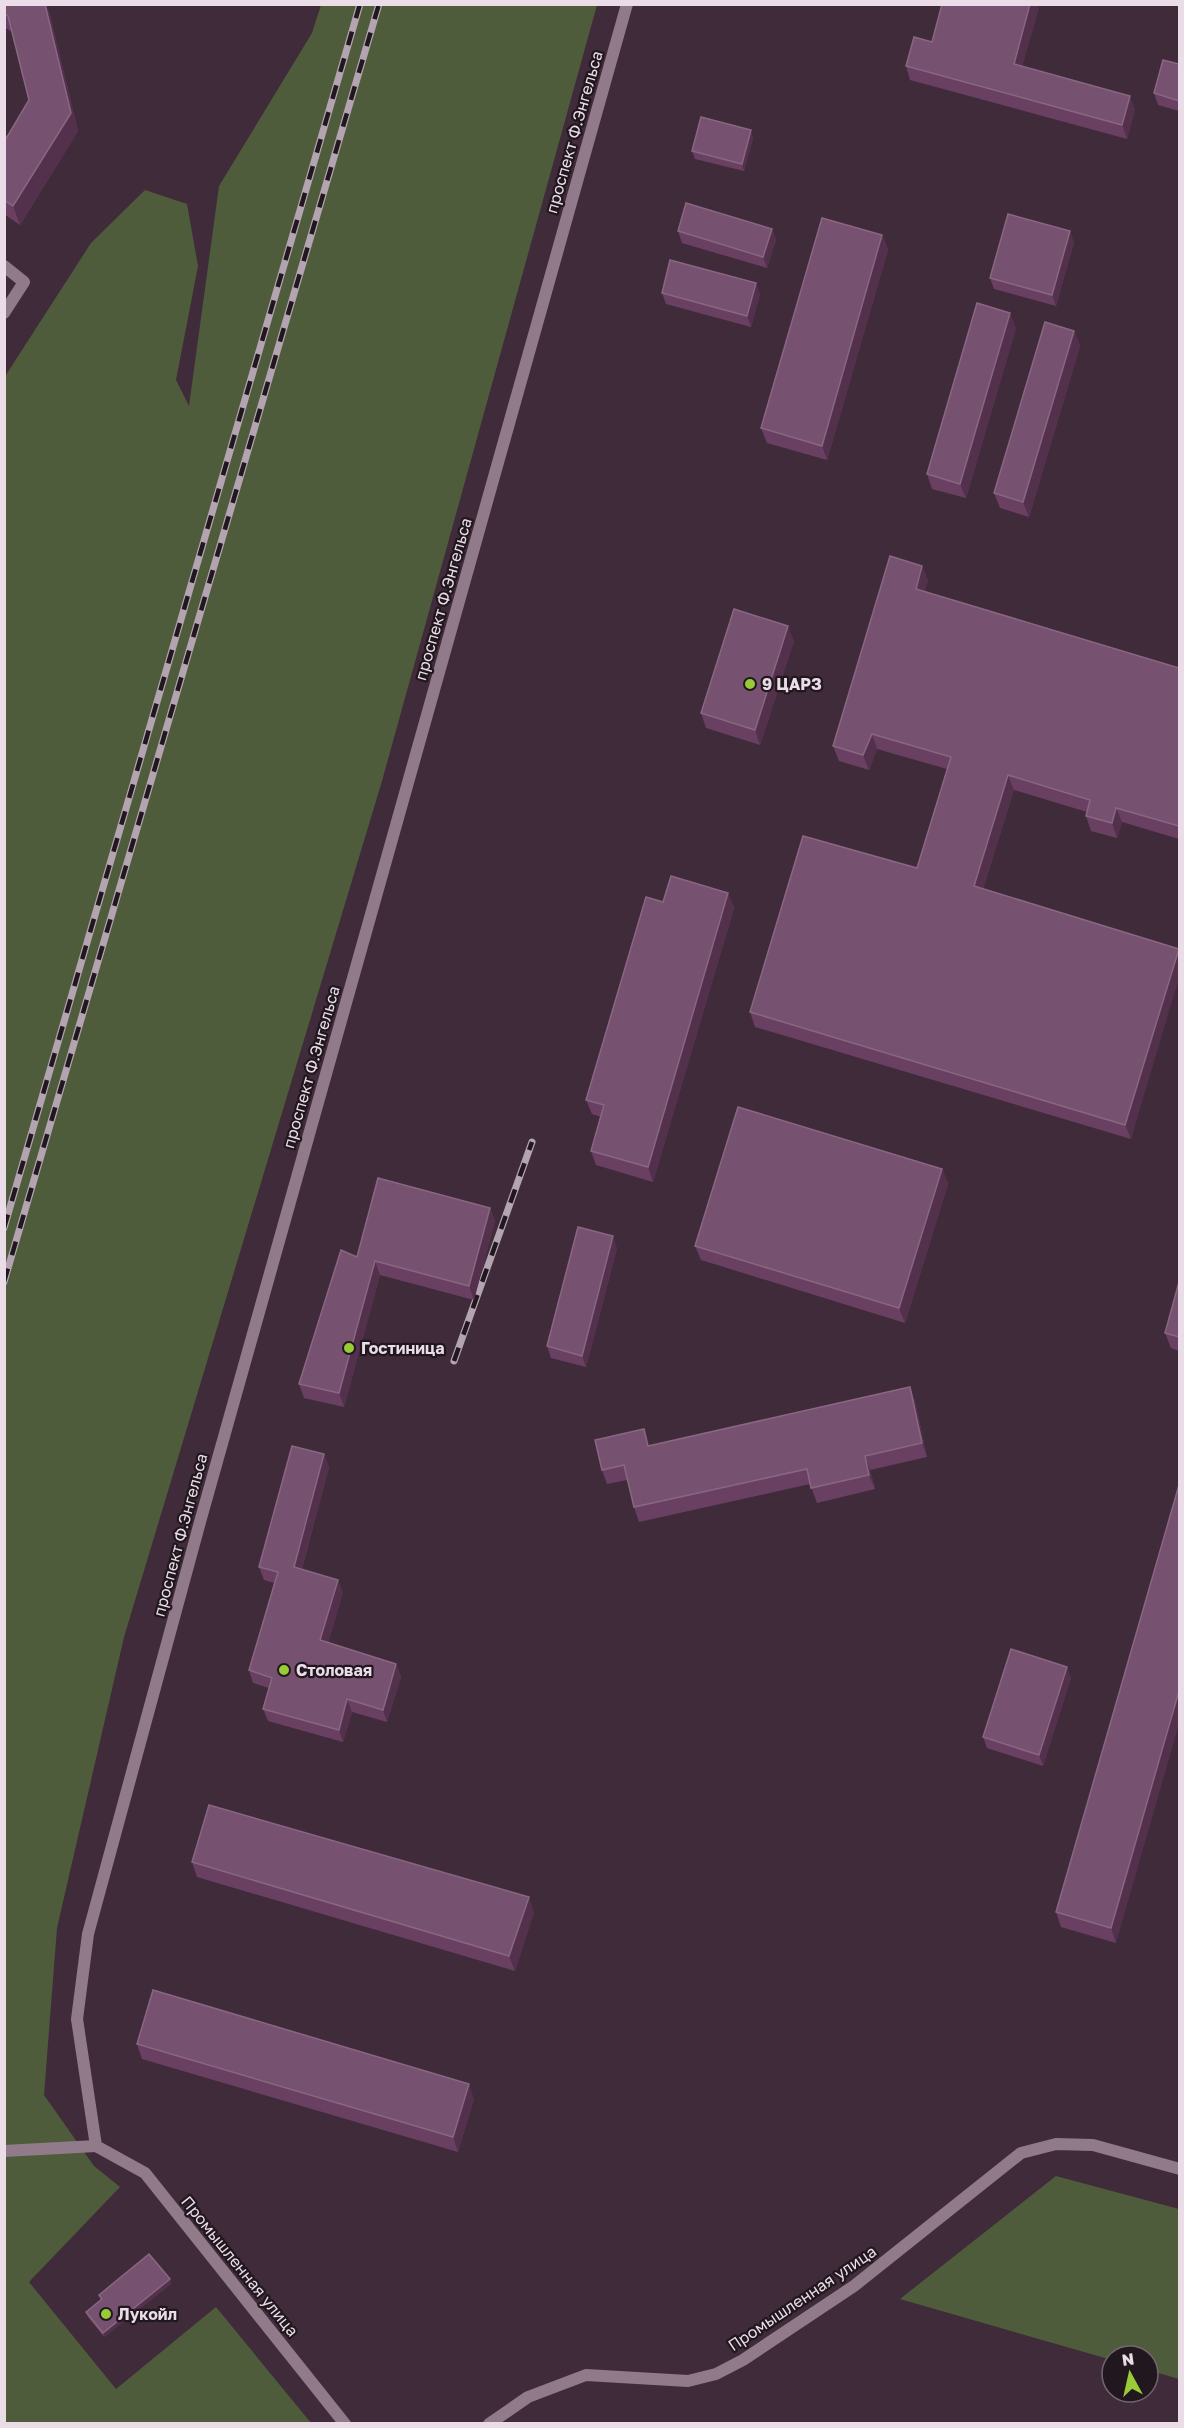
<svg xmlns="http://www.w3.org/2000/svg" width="1184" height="2428" font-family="'Golos Text',sans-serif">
	<rect width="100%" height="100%" fill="#402b3b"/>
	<g fill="#4f5c3c">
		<polygon points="321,5 597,5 382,781 124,1637 57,1928 44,2095 94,2166 120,2187 29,2282 116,2389 216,2307 311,2423 5,2423 4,378 91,243 145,190 187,204 198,266 176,380 189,406 219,186 312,33"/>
		<polygon points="1056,2176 1179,2209 1179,2379 1148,2370 1148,2356 1112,2356 1112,2360 900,2299"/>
	</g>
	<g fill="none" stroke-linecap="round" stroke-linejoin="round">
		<polyline stroke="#917b8b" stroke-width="12" points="4,266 24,282 4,313"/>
		<g stroke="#917b8b" stroke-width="12">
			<polyline points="96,2146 77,2019 88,1934 200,1522 627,4"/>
			<polyline points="96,2146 145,2173 345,2424"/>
			<polyline points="4,2151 96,2146"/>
			<polyline points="489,2424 528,2397 586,2375 688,2381 716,2374 743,2360 854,2286 1021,2153 1056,2144 1093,2145 1180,2169"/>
		</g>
		<g stroke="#b4a4b1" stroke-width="7">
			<g id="rail">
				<polyline points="4,1228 360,4"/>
				<polyline points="4,1282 379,4"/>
				<polyline points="454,1361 532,1142"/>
			</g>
		</g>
		<use href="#rail" stroke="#21171e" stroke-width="4.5" stroke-dasharray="14" stroke-linecap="butt"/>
	</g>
	<g fill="#694061">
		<polygon points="4,4 49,11 78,131 20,225 4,214 4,142 29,100 12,32 4,27"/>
		<polygon points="942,4 1038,4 1039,7 1022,66 1135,109 1127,139 910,80 906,66 932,42"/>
		<polygon points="1179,64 1179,111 1158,105 1154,93"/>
		<polygon points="753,138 744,171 695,159 692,151"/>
		<polygon points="772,229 776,240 767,268 682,243 678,231"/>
		<polygon points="882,235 888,250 827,460 767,443 761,428"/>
		<polygon points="1074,242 1056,306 994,289 990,278"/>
		<polygon points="662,293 760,294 751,327 666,304"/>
		<polygon points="1016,328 966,498 932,489 927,474"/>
		<polygon points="1074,331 1080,346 1029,517 1000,508 994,493"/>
		<polygon points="922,566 928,581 924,592 1179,668 1179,839 1122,822 1117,838 1091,831 1086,816 1087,812 1014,790 983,889 1179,949 1131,1139 755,1027 750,1012 917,868 947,769 877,749 869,770 839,761 833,746"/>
		<polygon points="794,641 760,745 706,728 701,713"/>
		<polygon points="728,893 734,908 653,1182 596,1165 591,1151 601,1117 592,1114 586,1100"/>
		<polygon points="942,1169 948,1184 905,1323 701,1260 695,1246"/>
		<polygon points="490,1208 495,1221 474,1300 380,1275 344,1407 304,1398 299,1384 357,1257"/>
		<polygon points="617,1248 586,1367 551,1358 547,1346"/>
		<polygon points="1179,1282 1179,1351 1171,1348 1165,1333"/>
		<polygon points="910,1387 915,1401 927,1457 870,1470 875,1489 817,1503 810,1484 639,1522 634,1507 627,1480 607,1484 602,1470 650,1446"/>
		<polygon points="324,1454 329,1467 302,1569 343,1592 328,1643 396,1664 401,1677 387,1722 352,1712 343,1742 268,1721 263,1709 269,1688 253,1683 249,1670 274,1583 264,1580 259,1567"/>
		<polygon points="1179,1485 1116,1943 1061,1927 1056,1912"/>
		<polygon points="1071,1678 1043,1766 987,1748 983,1737"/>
		<polygon points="192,1862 534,1912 515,1971 197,1877"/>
		<polygon points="137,2044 474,2099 458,2152 142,2059"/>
		<polygon points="170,2279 171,2284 104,2337 88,2317 86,2312 101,2301 99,2295"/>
	</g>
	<g fill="#53304c">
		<polygon points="45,4 46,4 49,11 78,131 20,225 13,206"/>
		<polygon points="1030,4 1038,4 1039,7 1019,78 1014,64"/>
		<polygon points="1130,96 1135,109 1127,139 1122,125"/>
		<polygon points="751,130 753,138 744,171 742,164"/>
		<polygon points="772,229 776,240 767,268 763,257"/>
		<polygon points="1070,231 1074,242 1056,306 1052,295"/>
		<polygon points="882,235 888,250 827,460 822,446"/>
		<polygon points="756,283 760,294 751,327 747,316"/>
		<polygon points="1010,313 1016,328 966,498 960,484"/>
		<polygon points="1074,331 1080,346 1029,517 1023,502"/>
		<polygon points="922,566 928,581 921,604 916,589"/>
		<polygon points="788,626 794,641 760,745 755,730"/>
		<polygon points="872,734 877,749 869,770 863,755"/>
		<polygon points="1008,775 1014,790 979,901 974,886"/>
		<polygon points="1116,808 1122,822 1117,838 1112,823"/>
		<polygon points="728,893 734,908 653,1182 648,1167"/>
		<polygon points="1179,949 1179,978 1131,1139 1125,1125"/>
		<polygon points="942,1169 948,1184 905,1323 899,1308"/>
		<polygon points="490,1208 495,1221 474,1300 469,1286"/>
		<polygon points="613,1236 617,1248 586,1367 582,1356"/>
		<polygon points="375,1261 380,1275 344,1407 339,1393"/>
		<polygon points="910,1387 915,1401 927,1457 922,1443"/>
		<polygon points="324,1454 329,1467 299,1579 294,1567"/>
		<polygon points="865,1456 870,1470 875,1489 869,1475"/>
		<polygon points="338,1580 343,1592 325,1653 320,1640"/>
		<polygon points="396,1664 401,1677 387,1722 383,1710"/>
		<polygon points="1067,1667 1071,1678 1043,1766 1039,1755"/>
		<polygon points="1179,1691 1179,1724 1116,1943 1111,1928"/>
		<polygon points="347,1699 352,1712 343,1742 339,1730"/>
		<polygon points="529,1897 534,1912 515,1971 509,1956"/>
		<polygon points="469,2084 474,2099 458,2152 453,2137"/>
		<polygon points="170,2279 171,2284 104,2337 103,2333"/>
	</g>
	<g fill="#775170" stroke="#896782" stroke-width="1.5">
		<polygon points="4,4 45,4 71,113 13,206 4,200 4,142 29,100 8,16 4,13"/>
		<polygon points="942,4 1030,4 1014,64 1130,96 1122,125 906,66 914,37 932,42"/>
		<polygon points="1163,60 1179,64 1179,101 1154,93"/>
		<polygon points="701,117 751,130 742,164 692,151"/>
		<polygon points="686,203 772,229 763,257 678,231"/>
		<polygon points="1008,214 1070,231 1052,295 990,278"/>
		<polygon points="822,218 882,235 822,446 761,428"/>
		<polygon points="670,260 756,283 747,316 662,293"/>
		<polygon points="977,303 1010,313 960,484 927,474"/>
		<polygon points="1045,322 1074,331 1023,502 994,493"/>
		<polygon points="890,556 922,566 916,589 1179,668 1179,826 1116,808 1112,823 1086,816 1090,800 1008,775 974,886 1179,949 1125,1125 750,1012 803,836 917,868 951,757 872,734 863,755 833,746"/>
		<polygon points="734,609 788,626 755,730 701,713"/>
		<polygon points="671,876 728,893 648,1167 591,1151 604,1105 586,1100 646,897 663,902"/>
		<polygon points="738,1107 942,1169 899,1308 695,1246"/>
		<polygon points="378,1178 490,1208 469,1286 375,1261 339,1393 299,1384 341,1250 357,1257"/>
		<polygon points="578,1227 613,1236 582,1356 547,1346"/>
		<polygon points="1179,1282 1179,1337 1165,1333"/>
		<polygon points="910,1387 922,1443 865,1456 869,1475 811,1488 807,1469 634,1507 624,1465 602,1470 595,1440 644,1429 648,1446"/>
		<polygon points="292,1446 324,1454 294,1567 338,1580 320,1640 396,1664 383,1710 347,1699 339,1730 263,1709 272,1678 249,1670 278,1572 259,1567"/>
		<polygon points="1179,1485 1179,1691 1111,1928 1056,1912"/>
		<polygon points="1011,1649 1067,1667 1039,1755 983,1737"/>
		<polygon points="209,1805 529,1897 509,1956 192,1862"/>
		<polygon points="153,1990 469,2084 453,2137 137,2044"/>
		<polygon points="149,2254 170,2279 103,2333 86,2312 102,2299 99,2295"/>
	</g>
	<g fill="#99cb36" stroke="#21171e" stroke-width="2">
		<circle cx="750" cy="684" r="6"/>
		<circle cx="349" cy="1348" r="6"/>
		<circle cx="284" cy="1670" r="6"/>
		<circle cx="106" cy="2314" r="6"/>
	</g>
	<g text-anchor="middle" stroke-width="4.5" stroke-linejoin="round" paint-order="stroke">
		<g font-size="16" fill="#ebdde8" stroke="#21171e">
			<text transform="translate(574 132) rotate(-74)" y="6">проспект Ф.Энгельса</text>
			<text transform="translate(443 599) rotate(-74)" y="6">проспект Ф.Энгельса</text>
			<text transform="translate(311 1067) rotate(-74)" y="6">проспект Ф.Энгельса</text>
			<text transform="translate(180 1535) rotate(-75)" y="6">проспект Ф.Энгельса</text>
			<text transform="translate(240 2266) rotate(51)" y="6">Промышленная улица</text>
			<text transform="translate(802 2298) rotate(-34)" y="6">Промышленная улица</text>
		</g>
		<g font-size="16" font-weight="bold" fill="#ebdde8" stroke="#21171e" text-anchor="start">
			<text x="762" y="690">9 ЦАРЗ</text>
			<text x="361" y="1354">Гостиница</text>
			<text x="296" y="1676">Столовая</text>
			<text x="118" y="2320">Лукойл</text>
		</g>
	</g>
	<rect width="1184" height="2428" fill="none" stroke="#ebdde8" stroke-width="12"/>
	<g transform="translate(1130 2374) rotate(352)"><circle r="28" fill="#21171e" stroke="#72666f" stroke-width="1.5"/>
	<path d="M0-4.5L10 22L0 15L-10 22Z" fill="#99cb36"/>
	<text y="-9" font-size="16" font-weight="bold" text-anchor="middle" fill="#ebdde8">N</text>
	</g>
</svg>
